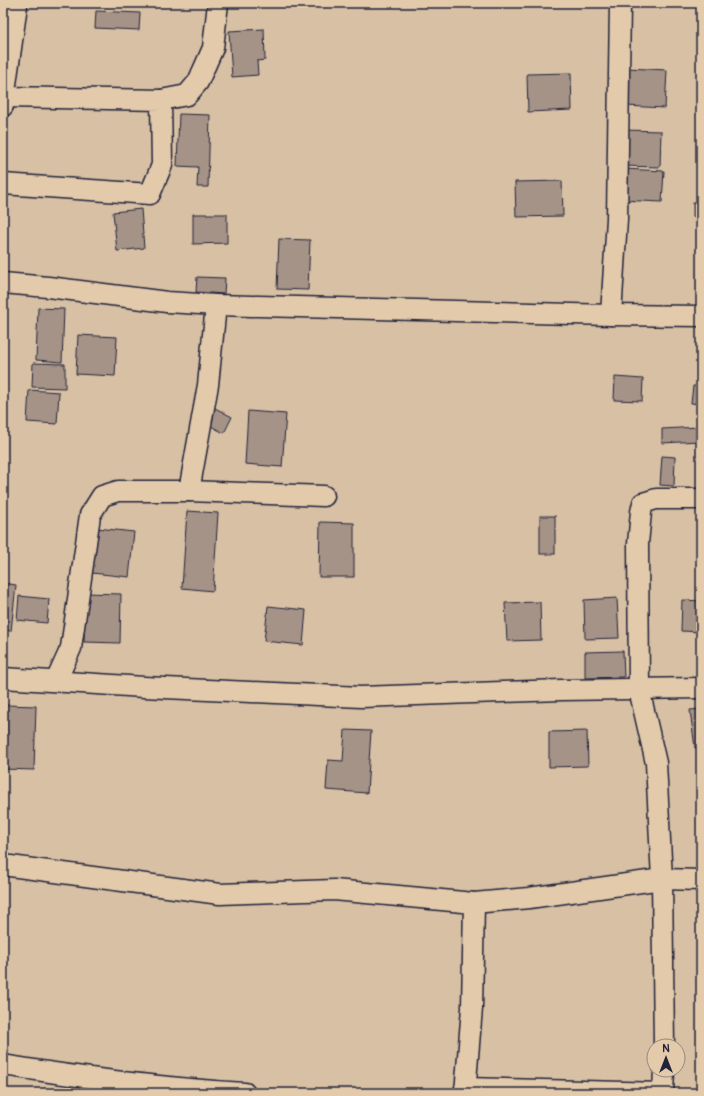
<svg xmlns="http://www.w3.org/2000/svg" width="704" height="1096" font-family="Pangolin,sans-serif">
	<rect width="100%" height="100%" fill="#d7c0a4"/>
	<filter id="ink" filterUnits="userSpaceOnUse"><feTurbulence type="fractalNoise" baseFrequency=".025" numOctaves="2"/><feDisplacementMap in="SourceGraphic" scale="8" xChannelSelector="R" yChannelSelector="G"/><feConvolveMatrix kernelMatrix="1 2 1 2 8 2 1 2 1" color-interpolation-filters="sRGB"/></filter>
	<g filter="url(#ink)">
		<g fill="#a59387" stroke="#22223b">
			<polygon points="96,11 140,13 139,30 95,28"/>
			<polygon points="264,29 265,60 257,61 258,75 232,77 229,31"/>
			<polygon points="627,68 667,70 665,108 625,106"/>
			<polygon points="571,73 572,110 528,112 527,74"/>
			<polygon points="179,114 210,115 208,187 197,187 198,167 177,166"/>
			<polygon points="623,130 661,131 660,167 622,166"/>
			<polygon points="623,169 664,171 662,202 621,200"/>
			<polygon points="562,181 563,216 516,217 515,182"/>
			<polygon points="693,203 701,203 701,216 693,217"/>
			<polygon points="141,209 144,248 117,251 113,212"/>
			<polygon points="193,214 227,214 227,243 193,244"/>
			<polygon points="279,239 310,240 308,290 277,289"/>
			<polygon points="197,277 225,278 224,294 196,292"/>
			<polygon points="38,308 64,309 62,362 36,360"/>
			<polygon points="78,335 117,337 115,376 76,374"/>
			<polygon points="33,363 65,364 65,388 32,387"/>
			<polygon points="615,377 643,379 642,401 614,400"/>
			<polygon points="693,386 701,386 701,404 691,403"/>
			<polygon points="29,390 59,392 57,424 27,422"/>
			<polygon points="215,408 232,417 224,433 207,424"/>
			<polygon points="248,411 286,414 282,467 245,464"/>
			<polygon points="699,427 699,441 662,443 662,429"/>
			<polygon points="662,456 675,457 674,486 660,485"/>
			<polygon points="187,511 218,513 213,591 182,588"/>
			<rect x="540" y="516" width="15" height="38"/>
			<polygon points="320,522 354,523 354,577 319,577"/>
			<polygon points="97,528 134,532 129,577 92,573"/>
			<polygon points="3,583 16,585 11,631 3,630"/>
			<polygon points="85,593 121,594 120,643 84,642"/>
			<polygon points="19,596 49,599 47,623 17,620"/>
			<polygon points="617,598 619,638 585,639 584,600"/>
			<polygon points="682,600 701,601 701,632 681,631"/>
			<polygon points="540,602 541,640 507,641 505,603"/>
			<polygon points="268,606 306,610 303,645 264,641"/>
			<polygon points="623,651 624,677 585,678 585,652"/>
			<polygon points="5,705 36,706 34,770 3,769"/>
			<polygon points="701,709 701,747 695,748 690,710"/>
			<polygon points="345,730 371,731 367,793 326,790 328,760 343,761"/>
			<polygon points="587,731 588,766 549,767 549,732"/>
		</g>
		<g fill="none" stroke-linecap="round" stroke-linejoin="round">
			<g stroke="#22223b" stroke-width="23">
				<g id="street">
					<polyline points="3,3 17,5 3,106"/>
					<polyline points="161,100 187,95 198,82 213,48 218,3"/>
					<polyline points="3,184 150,194 162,165 161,100 4,97"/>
					<polyline points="3,283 48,287 167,302 216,305 611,315 701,316"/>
					<polyline points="611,315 617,219 620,3"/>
					<polyline points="189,491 208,385 216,305"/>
					<polyline points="3,678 144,687 361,697 561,690 701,688"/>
					<polyline points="56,681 71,648 90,515 102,496 118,491 189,491 324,496"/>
					<polyline points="3,865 220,894 334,890 474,903 529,898 662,879 701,880"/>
					<polyline points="664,1046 662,879 656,763 639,689 638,544 641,512 643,503 656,499 701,499"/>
					<path d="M3,1065c80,13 161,23 242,28"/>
					<polyline points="465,1088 663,1093"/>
					<polyline points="465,1093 472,1008 474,903"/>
					<polyline points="663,1093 664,1070"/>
				</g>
			</g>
			<use href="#street" stroke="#e2caab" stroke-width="20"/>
		</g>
	</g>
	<rect width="704" height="1096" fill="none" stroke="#e2caab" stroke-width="16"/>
	<rect x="8" y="8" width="688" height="1080" fill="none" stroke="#22223b" stroke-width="1.5" filter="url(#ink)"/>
	<g transform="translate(666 1058)"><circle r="19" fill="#e2caab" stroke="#95877e"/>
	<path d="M0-3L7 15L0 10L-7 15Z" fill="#22223b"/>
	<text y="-6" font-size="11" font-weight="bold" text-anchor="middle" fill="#22223b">N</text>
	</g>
</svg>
